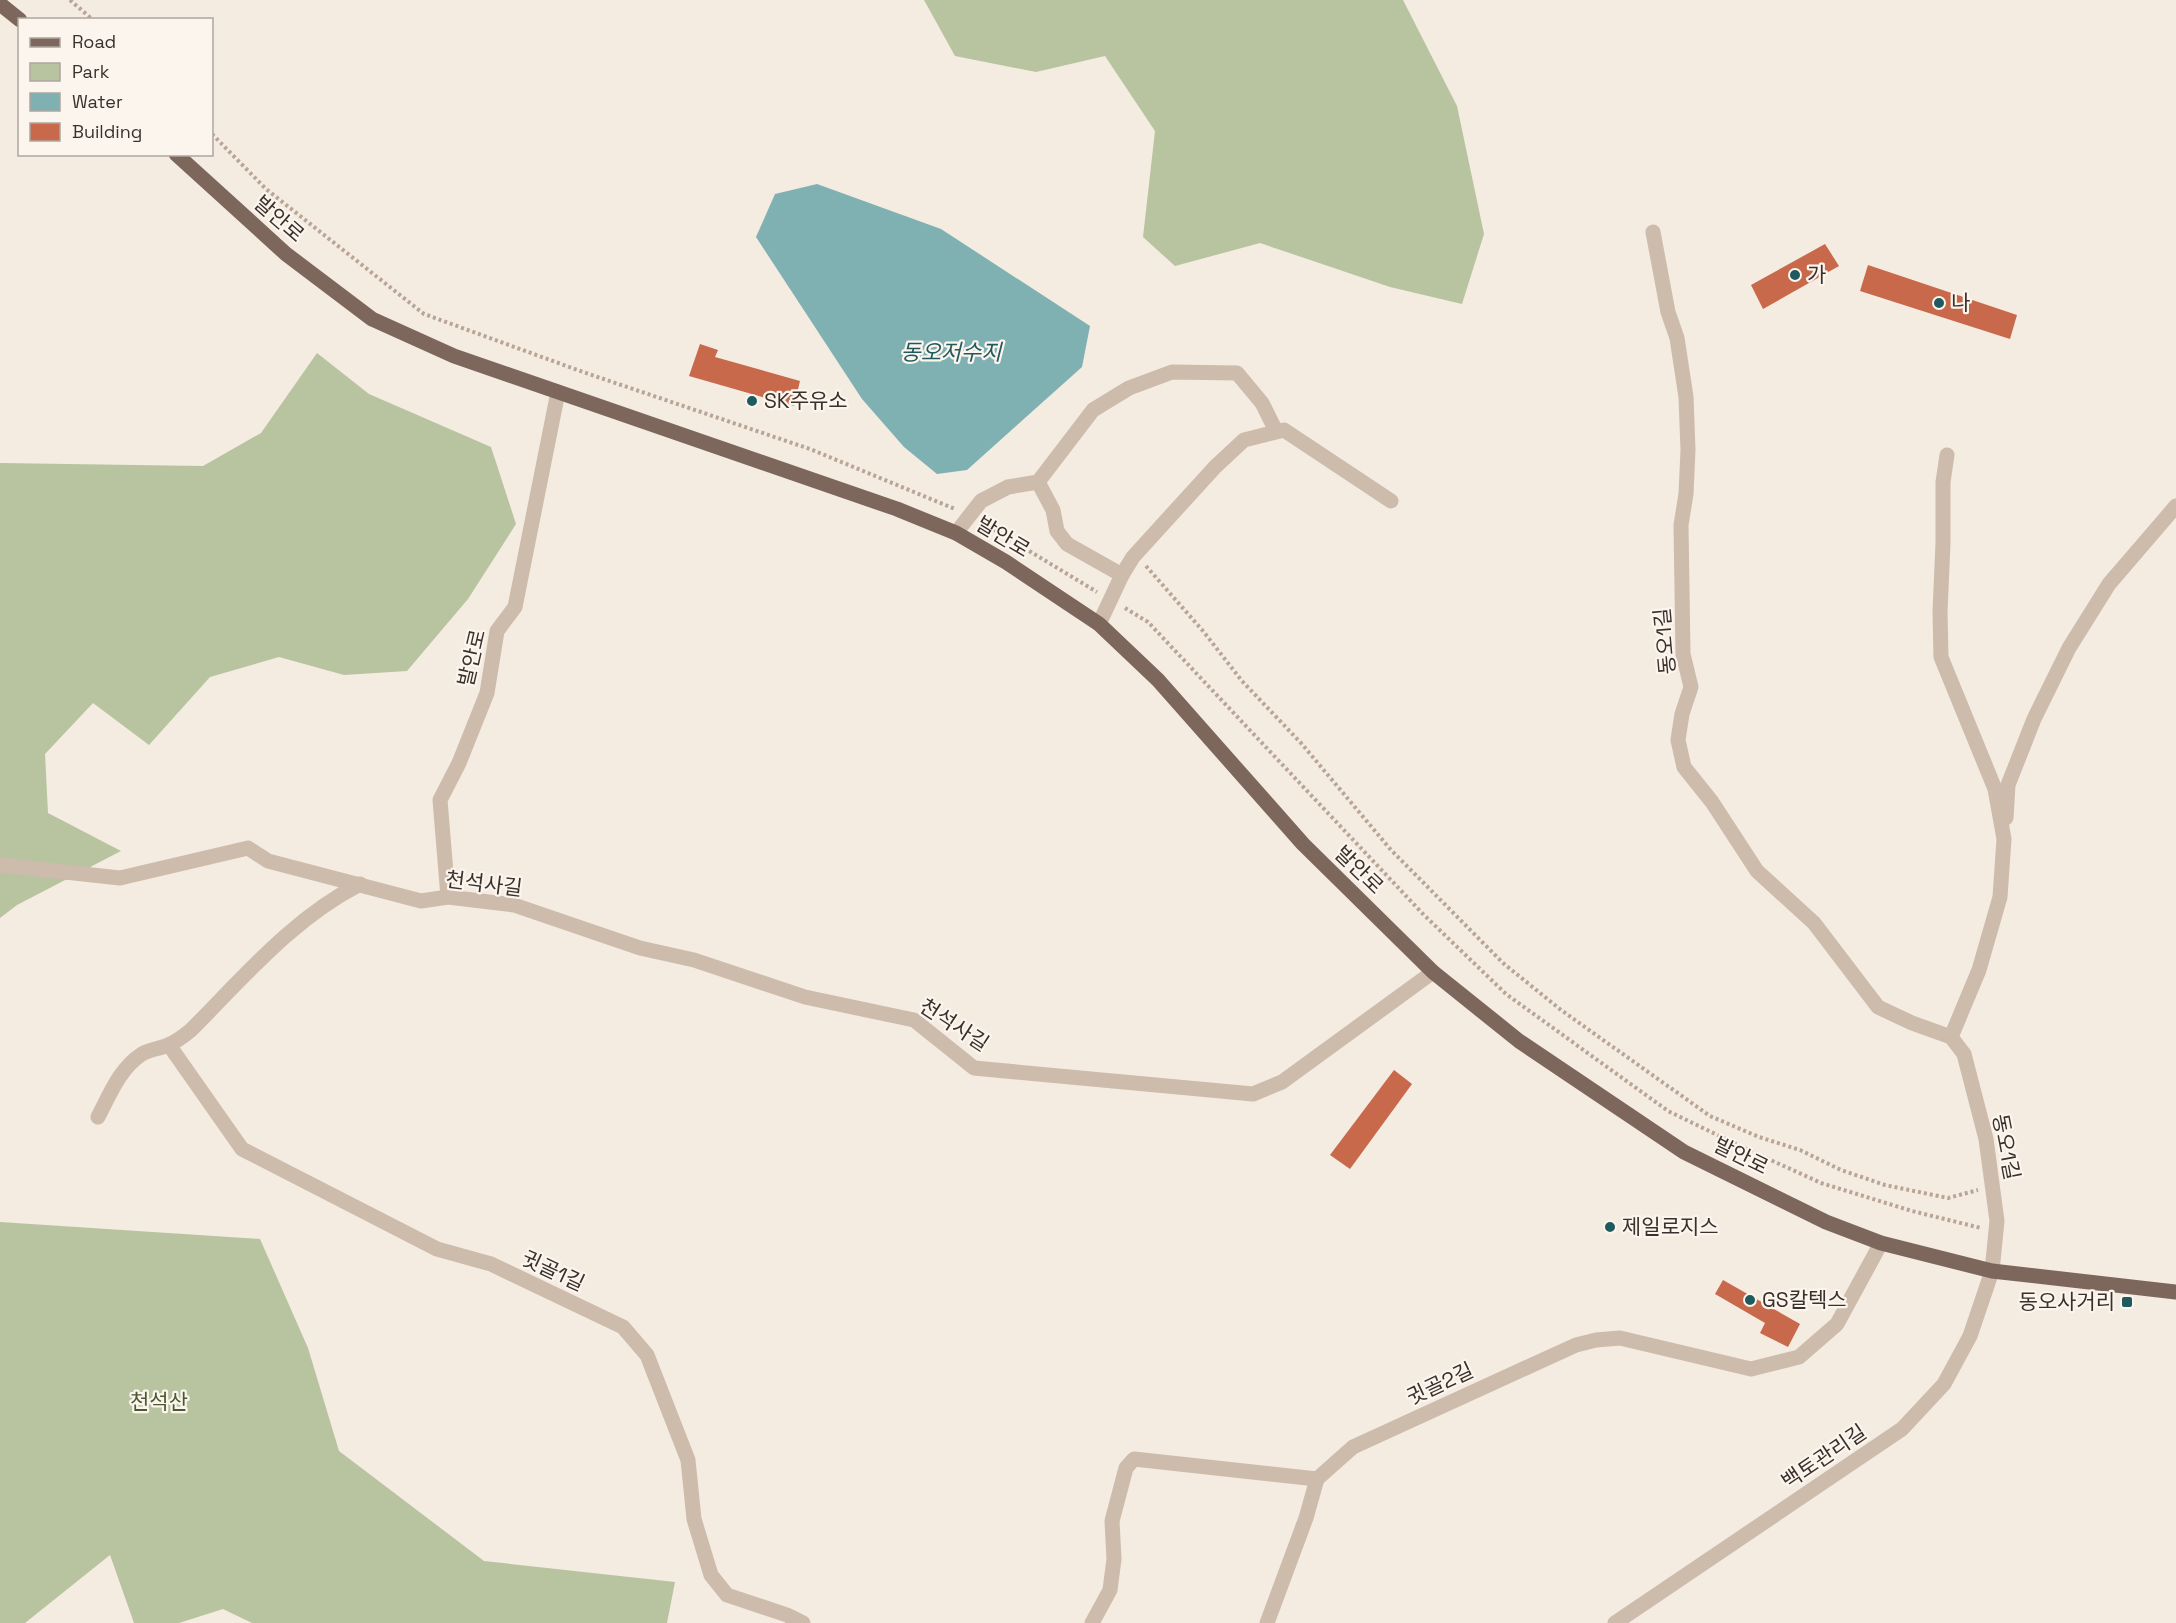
<svg xmlns="http://www.w3.org/2000/svg" width="2176" height="1623" font-family="'Space Grotesk','Noto Sans KR',sans-serif">
	<rect width="100%" height="100%" fill="#f4ebe1"/>
	<g fill="#b8c4a0">
		<polygon points="924,0 1403,0 1457,106 1484,234 1462,304 1390,287 1260,243 1175,266 1143,237 1155,131 1105,56 1036,72 955,56"/>
		<polygon points="317,353 369,394 491,447 516,524 468,599 407,671 344,675 279,657 210,677 149,745 93,703 45,754 48,813 121,851 17,905 0,918 0,463 203,466 261,433"/>
		<polygon points="0,1222 260,1239 308,1348 339,1451 484,1561 675,1582 667,1623 252,1623 223,1609 179,1623 134,1623 110,1555 25,1623 0,1623"/>
	</g>
	<polygon fill="#7fb0b2" points="817,184 941,229 1090,326 1082,367 967,470 937,474 904,447 862,399 756,237 775,194"/>
	<g fill="#c8694b">
		<polygon points="1825,244 1839,266 1763,309 1751,285"/>
		<polygon points="1868,265 2017,315 2010,339 1860,291"/>
		<polygon points="700,344 718,350 715,357 800,381 794,406 689,376"/>
		<polygon points="1394,1070 1412,1084 1350,1169 1330,1155"/>
		<polygon points="1723,1280 1800,1324 1788,1347 1760,1333 1765,1323 1715,1294"/>
	</g>
	<g fill="none" stroke-linecap="round" stroke-linejoin="round">
		<g stroke="#b9a596" stroke-width="4" stroke-dasharray="3 3" stroke-linecap="butt">
			<polyline points="70,0 93,20"/>
			<polyline points="212,134 266,189 424,314 583,372 810,449 955,509"/>
			<polyline points="983,523 1097,592"/>
			<polyline points="1146,566 1203,631 1242,681 1301,743 1391,850 1503,963 1561,1010 1710,1116 1759,1137 1800,1150 1841,1170 1885,1185 1948,1198 1978,1190"/>
			<polyline points="1125,608 1148,622 1423,914 1506,994 1668,1111 1740,1146 1821,1183 1912,1211 1981,1228"/>
		</g>
		<g stroke="#cdbbac" stroke-width="15">
			<polyline points="1653,232 1668,312 1677,338 1686,397 1688,450 1686,494 1681,525 1683,654 1691,687 1682,714 1678,740 1684,767 1712,802 1757,871 1814,923 1878,1007 1912,1023 1951,1037"/>
			<polyline points="1038,482 1053,510 1057,531 1067,544 1122,575"/>
			<polyline points="956,533 981,501 1008,487 1038,482 1093,410 1129,388 1172,372 1237,373 1262,403 1276,431"/>
			<polyline points="1099,624 1122,575 1133,557 1215,467 1244,440 1284,430 1391,501"/>
			<polyline points="2006,818 2008,785 2034,719 2069,648 2109,584 2176,506"/>
			<polyline points="0,865 120,878 248,848 268,861 421,901 448,897 514,905 640,948 694,960 805,997 914,1020 974,1068 1253,1094 1282,1082 1433,972"/>
			<polyline points="448,897 440,800 459,763 487,693 497,631 515,607 558,392"/>
			<polyline points="169,1045 242,1149 437,1249 491,1264 623,1327 647,1355 688,1460 694,1519 711,1575 727,1595 787,1615 803,1623"/>
			<path d="M98,1117c12,-23 22,-49 44,-63 8,-5 18,-5 26,-9 8,-3 17,-10 23,-15 53,-53 101,-111 169,-146"/>
			<polyline points="1092,1623 1110,1590 1114,1559 1112,1521 1126,1468 1134,1459 1317,1479 1353,1447 1576,1345 1596,1340 1620,1338 1751,1369 1799,1357 1837,1324 1881,1243"/>
			<polyline points="1267,1623 1306,1518 1317,1479"/>
			<polyline points="1615,1623 1902,1429 1944,1384 1970,1336 1992,1271 1997,1221 1986,1139 1964,1054 1951,1037 1979,970 2000,897 2004,839 1995,789 1941,657 1940,612 1943,543 1943,482 1947,455"/>
		</g>
		<g stroke="#7d675c" stroke-width="15">
			<polyline points="0,4 20,20"/>
			<polyline points="176,154 286,254 372,319 454,356 897,509 956,533 1006,562 1099,624 1158,680 1303,844 1433,972 1519,1041 1684,1152 1826,1222 1881,1243 1992,1271 2176,1292"/>
		</g>
	</g>
	<g fill="#1f5a5e" stroke="#fbf5ee" stroke-width="2">
		<circle cx="1795" cy="275" r="6"/>
		<circle cx="1939" cy="303" r="6"/>
		<circle cx="752" cy="401" r="6"/>
		<circle cx="1610" cy="1227" r="6"/>
		<circle cx="1750" cy="1300" r="6"/>
		<rect x="2121" y="1296" width="12" height="12" rx="3"/>
	</g>
	<g text-anchor="middle" stroke-width="4.5" stroke-linejoin="round" paint-order="stroke">
		<g font-size="21" fill="#3b302b" stroke="#fbf5ee">
			<text transform="translate(279 219) rotate(41)" y="7">발안로</text>
			<text transform="translate(1003 537) rotate(31)" y="7">발안로</text>
			<text transform="translate(1665 641) rotate(-95)" y="7">동오1길</text>
			<text transform="translate(472 658) rotate(-77)" y="7">발안로</text>
			<text transform="translate(1359 870) rotate(44)" y="7">발안로</text>
			<text transform="translate(484 884) rotate(7)" y="7">천석사길</text>
			<text transform="translate(954 1025) rotate(33)" y="7">천석사길</text>
			<text transform="translate(2006 1147) rotate(79)" y="7">동오1길</text>
			<text transform="translate(1741 1156) rotate(26)" y="7">발안로</text>
			<text transform="translate(553 1271) rotate(25)" y="7">귓골1길</text>
			<text transform="translate(1440 1384) rotate(-25)" y="7">귓골2길</text>
			<text transform="translate(1824 1457) rotate(-34)" y="7">백토관리길</text>
		</g>
		<g font-size="21" fill="#3b302b" stroke="#fbf5ee" text-anchor="start">
			<text x="1807" y="282">가</text>
			<text x="1951" y="310">나</text>
			<text x="764" y="408">SK주유소</text>
			<text x="1622" y="1234">제일로지스</text>
			<text x="1762" y="1307">GS칼텍스</text>
			<text x="2115" y="1309" text-anchor="end">동오사거리</text>
		</g>
		<g font-size="21" fill="#4a5a2e" stroke="#fbf5ee">
			<text x="159" y="1409">천석산</text>
		</g>
		<g font-size="22" font-style="italic" fill="#1f5a5e" stroke="#fbf5ee">
			<text x="951" y="360">동오저수지</text>
		</g>
	</g>
	<rect x="18" y="18" width="195" height="138" fill="#fbf5ee" stroke="#aea6a0" stroke-width="1.5"/>
	<rect x="30" y="38" width="30" height="9" fill="#7d675c" stroke="#aea6a0" stroke-width="1.5"/>
	<text x="72" y="48" font-size="18" fill="#3b302b">Road</text>
	<rect x="30" y="63" width="30" height="18" fill="#b8c4a0" stroke="#aea6a0" stroke-width="1.5"/>
	<text x="72" y="78" font-size="18" fill="#3b302b">Park</text>
	<rect x="30" y="93" width="30" height="18" fill="#7fb0b2" stroke="#aea6a0" stroke-width="1.5"/>
	<text x="72" y="108" font-size="18" fill="#3b302b">Water</text>
	<rect x="30" y="123" width="30" height="18" fill="#c8694b" stroke="#aea6a0" stroke-width="1.5"/>
	<text x="72" y="138" font-size="18" fill="#3b302b">Building</text>
</svg>
